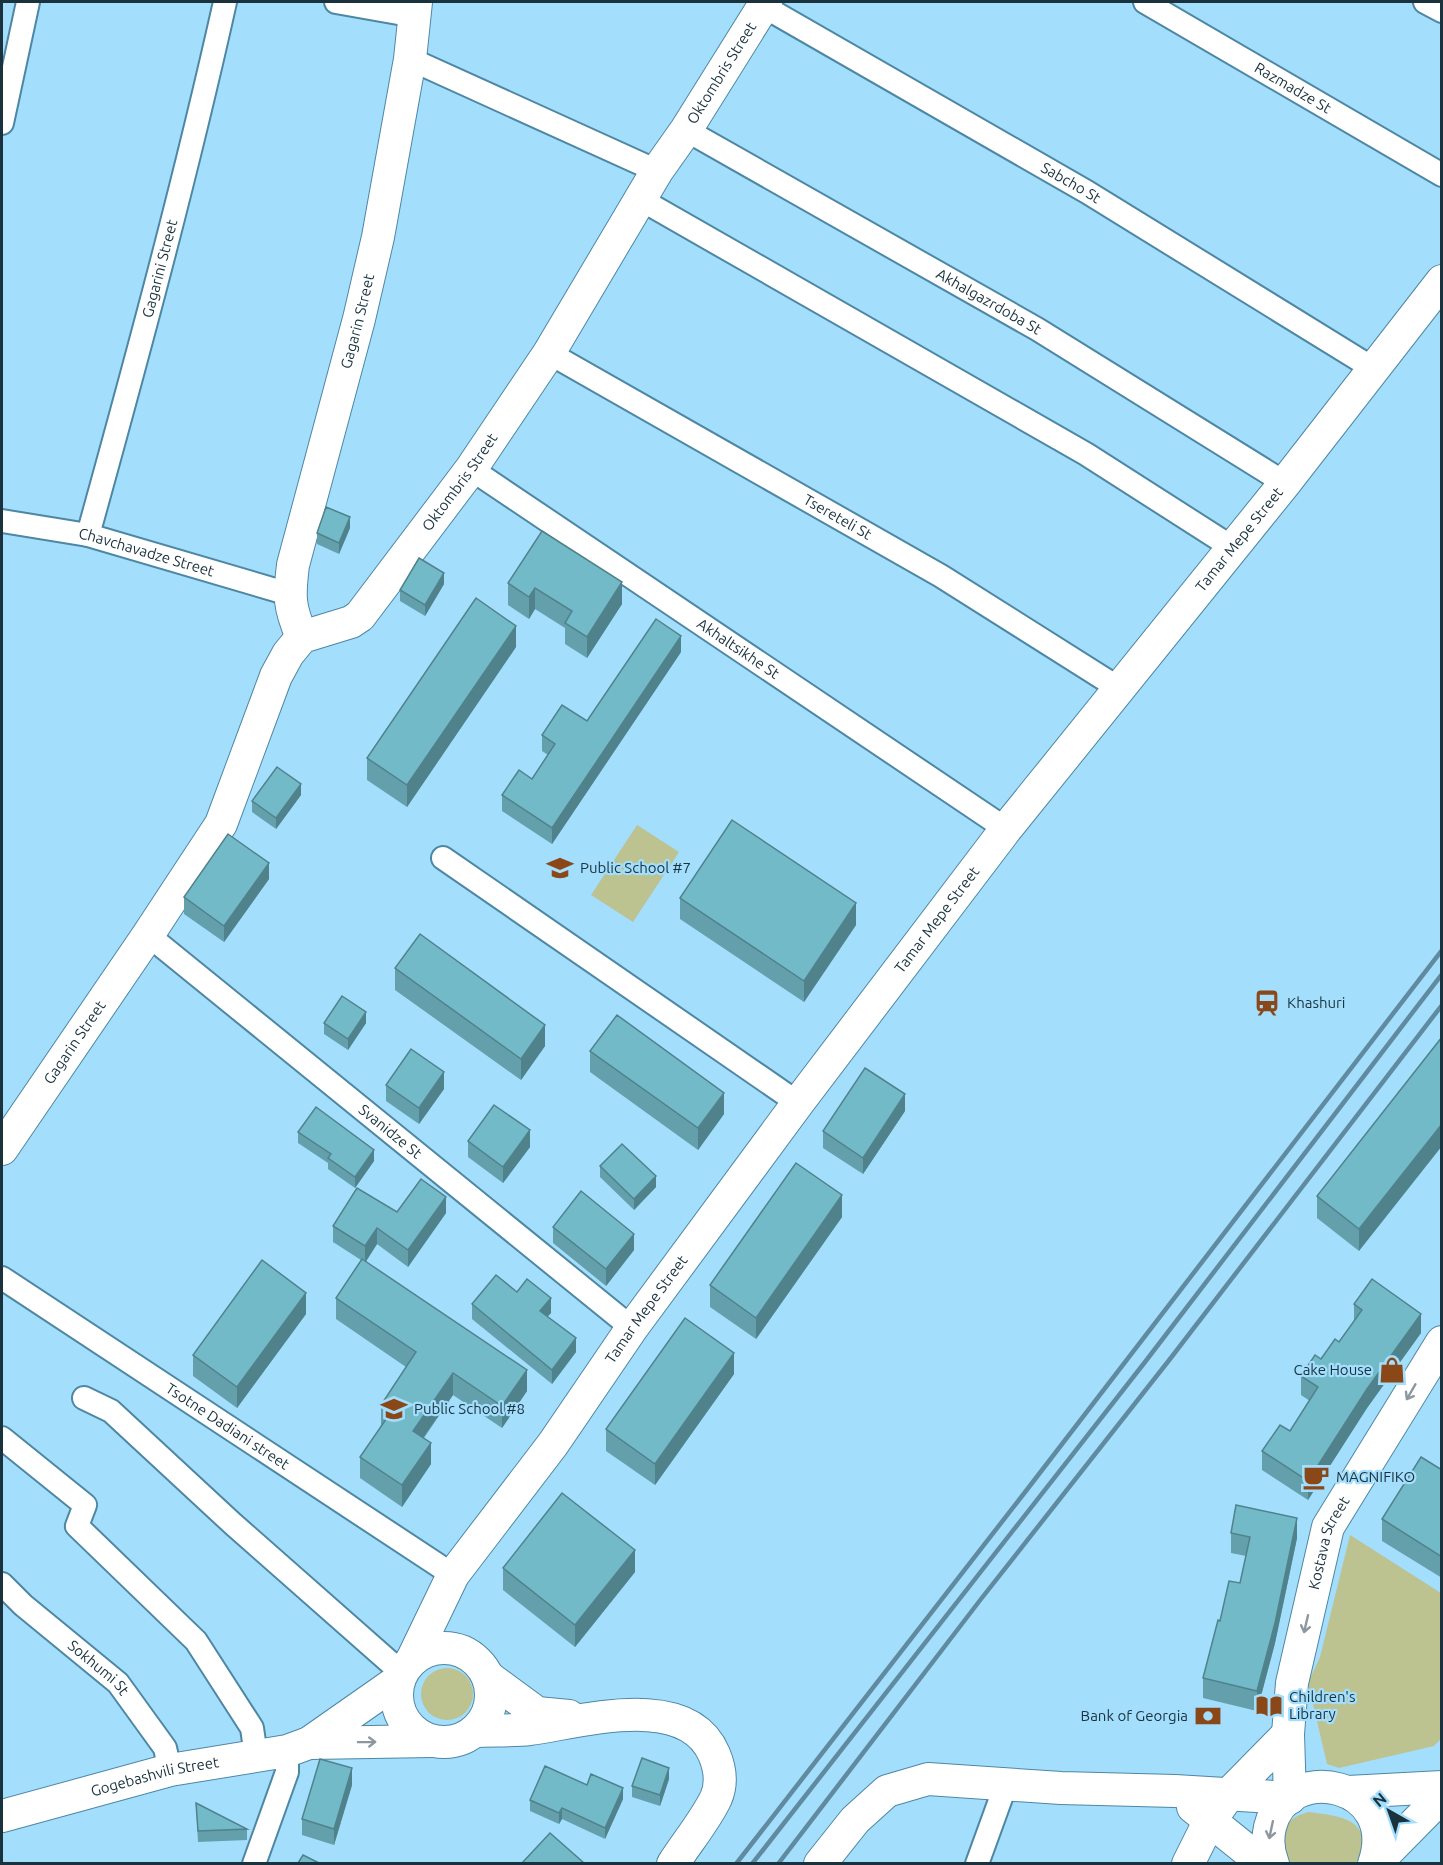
<svg xmlns="http://www.w3.org/2000/svg" width="1443" height="1865" font-family="Ubuntu,sans-serif">
	<rect width="100%" height="100%" fill="#a3defd"/>
	<g fill="#bdc291">
		<polygon points="637,825 679,852 633,922 591,895"/>
		<polygon points="1350,1535 1441,1593 1442,1738 1434,1746 1339,1768 1327,1764 1308,1683 1320,1657"/>
		<circle cx="447" cy="1694" r="26"/>
		<path d="M1308,1812c21,3 59,4 54,34 -1,7 -2,12 -7,17l-67,-1 -8,-20c7,-18 8,-24 28,-30z"/>
	</g>
	<g fill="none" stroke-linecap="round" stroke-linejoin="round">
		<g stroke="#4e87a3" stroke-width="26">
			<g id="street">
				<polyline points="336,2 415,16"/>
				<path id="s1" d="M760,2l3,4 324,186 287,177"/>
				<path id="s2" d="M1145,2l297,173"/>
				<polyline points="1425,2 1442,11"/>
				<polyline points="410,59 657,171"/>
				<polyline points="2,123 28,2"/>
				<path id="s3" d="M686,130l351,199 248,154"/>
				<polyline points="640,199 1086,454 1233,548"/>
				<path id="s4" d="M549,353l392,223 179,113"/>
				<path id="s5" d="M471,469l535,360"/>
				<path id="s6" d="M2,521l86,14 201,59"/>
				<path id="s7" d="M88,535c49,-177 97,-354 137,-533"/>
				<polyline points="443,858 798,1103"/>
				<path id="s8" d="M148,935l484,393"/>
				<path id="s9" d="M2,1278l451,297"/>
				<polyline points="84,1398 111,1411 233,1524 402,1673"/>
				<polyline points="2,1438 85,1505 77,1526 196,1641 252,1728 256,1756"/>
				<path id="s10" d="M2,1584l21,21 95,78 47,65 5,22"/>
				<polyline points="254,1864 287,1772 287,1751"/>
				<polyline points="977,1864 1006,1784"/>
			</g>
		</g>
		<g stroke="#4e87a3" stroke-width="34">
			<g id="secondary">
				<path id="s11" d="M302,637c-13,-30 -13,-40 -9,-72l66,-246 19,-82 32,-178 6,-57"/>
				<path id="s12" d="M2,1149l146,-214 73,-111 55,-148 12,-22 14,-17 49,-15 9,-6 111,-147 78,-116 108,-182 29,-41 80,-128"/>
				<circle cx="444" cy="1695" r="47"/>
				<path id="s13" d="M412,1660l41,-85 100,-131 79,-116 166,-225 208,-274 279,-346 157,-202"/>
				<polyline points="488,1677 537,1713 569,1716"/>
				<path d="M475,1731c18,-1 37,0 55,-2 51,-7 157,-39 184,25 6,14 8,30 2,44 -11,23 -29,44 -43,66"/>
				<polyline points="309,1743 433,1741"/>
				<polyline points="1348,1792 1442,1787"/>
				<polyline points="1193,1807 1264,1864"/>
				<path id="s14" d="M2,1816l168,-46 117,-19 22,-8 90,-63"/>
				<path id="s15" d="M820,1864l35,-44 32,-29 41,-12 133,9 114,3 115,7 -2,-64 4,-51 36,-156 114,-185"/>
				<polyline points="1188,1864 1209,1822 1230,1793 1288,1734"/>
				<path d="M1273,1864c-5,-12 -6,-24 -3,-37 17,-69 132,-44 104,37"/>
				<polyline points="1375,1864 1442,1796"/>
			</g>
		</g>
		<use href="#street" stroke="#fff" stroke-width="22"/>
		<use href="#secondary" stroke="#fff" stroke-width="32"/>
		<g stroke="#608a9f" stroke-width="4.5">
			<polyline points="736,1864 1029,1487 1442,950"/>
			<polyline points="752,1864 1145,1362 1442,974"/>
			<polyline points="778,1864 981,1599 1170,1359 1442,1005"/>
		</g>
	</g>
	<g fill="#63a0ac">
		<polygon points="350,528 339,554 317,544 317,533"/>
		<polygon points="508,583 622,604 587,658 565,644 565,628 535,609 529,619 508,605"/>
		<polygon points="444,584 425,616 400,601 400,590"/>
		<polygon points="516,647 407,807 367,780 367,758"/>
		<polygon points="681,652 552,844 502,811 502,795 532,779 548,755 542,751 542,735 587,721"/>
		<polygon points="301,795 276,829 252,812 252,801"/>
		<polygon points="269,879 224,942 184,914 184,897"/>
		<polygon points="680,898 856,925 804,1002 680,919"/>
		<polygon points="395,968 545,1046 521,1080 395,990"/>
		<polygon points="324,1023 366,1023 348,1050 324,1034"/>
		<polygon points="1442,1037 1359,1251 1317,1218 1317,1196"/>
		<polygon points="590,1051 724,1114 698,1150 590,1072"/>
		<polygon points="386,1085 444,1089 419,1124 386,1101"/>
		<polygon points="905,1111 863,1174 823,1148 823,1131"/>
		<polygon points="298,1132 374,1161 355,1188 328,1169 328,1163 298,1143"/>
		<polygon points="468,1141 530,1147 503,1183 468,1157"/>
		<polygon points="600,1166 656,1187 634,1210 600,1177"/>
		<polygon points="397,1212 446,1213 408,1267 377,1244 366,1261 527,1391 502,1428 453,1395 424,1438 431,1464 402,1507 360,1478 360,1457 381,1426 381,1405 406,1367 336,1319 336,1298 361,1260 333,1242 333,1226"/>
		<polygon points="842,1217 756,1339 710,1307 710,1285"/>
		<polygon points="553,1227 634,1250 606,1286 553,1243"/>
		<polygon points="517,1292 551,1313 547,1316 576,1352 552,1384 472,1319 472,1304"/>
		<polygon points="1354,1304 1421,1333 1367,1408 1308,1500 1262,1470 1262,1451 1290,1431 1310,1401 1301,1395 1301,1376 1339,1342 1354,1321"/>
		<polygon points="306,1314 237,1408 193,1376 193,1355"/>
		<polygon points="734,1374 655,1485 606,1451 606,1429"/>
		<polygon points="1442,1470 1442,1578 1382,1541 1382,1519"/>
		<polygon points="1231,1533 1297,1538 1275,1643 1257,1711 1203,1698 1203,1678 1220,1621 1240,1583 1246,1556 1231,1553"/>
		<polygon points="503,1568 635,1572 575,1647 503,1590"/>
		<polygon points="669,1779 660,1806 632,1797 632,1786"/>
		<polygon points="352,1785 334,1845 302,1835 302,1819"/>
		<polygon points="587,1785 623,1799 605,1839 562,1819 559,1824 530,1811 530,1800"/>
		<polygon points="196,1803 247,1829 247,1840 198,1842"/>
	</g>
	<g fill="#50828c">
		<polygon points="350,517 350,528 339,554 339,543"/>
		<polygon points="444,573 444,584 425,616 425,605"/>
		<polygon points="622,582 622,604 587,658 587,637"/>
		<polygon points="535,588 535,609 529,619 529,597"/>
		<polygon points="516,626 516,647 407,807 407,785"/>
		<polygon points="681,636 681,652 552,844 552,828"/>
		<polygon points="301,784 301,795 276,829 276,818"/>
		<polygon points="269,863 269,879 224,942 224,926"/>
		<polygon points="856,903 856,925 804,1002 804,981"/>
		<polygon points="366,1012 366,1023 348,1050 348,1039"/>
		<polygon points="545,1025 545,1046 521,1080 521,1059"/>
		<polygon points="444,1072 444,1089 419,1124 419,1108"/>
		<polygon points="724,1093 724,1114 698,1150 698,1128"/>
		<polygon points="905,1094 905,1111 863,1174 863,1158"/>
		<polygon points="1442,1124 1442,1146 1359,1251 1359,1229"/>
		<polygon points="530,1130 530,1147 503,1183 503,1167"/>
		<polygon points="374,1150 374,1161 355,1188 355,1177"/>
		<polygon points="656,1176 656,1187 634,1210 634,1199"/>
		<polygon points="842,1195 842,1217 756,1339 756,1318"/>
		<polygon points="446,1197 446,1213 408,1267 408,1250"/>
		<polygon points="377,1228 377,1244 365,1263 365,1246"/>
		<polygon points="634,1234 634,1250 606,1286 606,1269"/>
		<polygon points="306,1293 306,1314 237,1408 237,1387"/>
		<polygon points="551,1298 551,1313 540,1325 540,1311"/>
		<polygon points="1421,1314 1421,1333 1367,1408 1308,1500 1308,1481 1367,1389"/>
		<polygon points="576,1338 576,1352 552,1384 552,1370"/>
		<polygon points="734,1353 734,1374 655,1485 655,1464"/>
		<polygon points="527,1370 527,1391 502,1428 502,1406"/>
		<polygon points="453,1373 453,1395 413,1452 413,1431"/>
		<polygon points="431,1443 431,1464 402,1507 402,1485"/>
		<polygon points="1297,1518 1297,1538 1275,1643 1257,1711 1257,1691"/>
		<polygon points="635,1550 635,1572 575,1647 575,1625"/>
		<polygon points="352,1768 352,1785 334,1845 334,1829"/>
		<polygon points="669,1768 669,1779 660,1806 660,1795"/>
		<polygon points="623,1788 623,1799 605,1839 605,1828"/>
		<polygon points="562,1808 562,1819 559,1824 559,1813"/>
	</g>
	<g fill="#73bac8" stroke="#50828c" stroke-width="1.5">
		<polygon points="326,507 350,517 339,543 317,533"/>
		<polygon points="542,531 622,582 587,637 565,623 572,611 535,588 529,597 508,583"/>
		<polygon points="419,558 444,573 425,605 400,590"/>
		<polygon points="476,598 516,626 407,785 367,758"/>
		<polygon points="656,619 681,636 552,828 502,795 519,770 532,779 555,744 542,735 562,705 587,721"/>
		<polygon points="277,767 301,784 276,818 252,801"/>
		<polygon points="732,820 856,903 804,981 680,898"/>
		<polygon points="228,834 269,863 224,926 184,897"/>
		<polygon points="420,934 545,1025 521,1059 395,968"/>
		<polygon points="342,996 366,1012 348,1039 324,1023"/>
		<polygon points="617,1015 724,1093 698,1128 590,1051"/>
		<polygon points="1442,1037 1442,1124 1359,1229 1317,1196"/>
		<polygon points="411,1049 444,1072 419,1108 386,1085"/>
		<polygon points="865,1068 905,1094 863,1158 823,1131"/>
		<polygon points="494,1105 530,1130 503,1167 468,1141"/>
		<polygon points="316,1107 374,1150 355,1177 328,1158 331,1154 298,1132"/>
		<polygon points="622,1144 656,1176 634,1199 600,1166"/>
		<polygon points="796,1163 842,1195 756,1318 710,1285"/>
		<polygon points="421,1179 446,1197 408,1250 377,1228 365,1246 333,1226 357,1188 397,1212"/>
		<polygon points="581,1191 634,1234 606,1269 553,1227"/>
		<polygon points="362,1259 527,1370 502,1406 453,1373 413,1431 431,1443 402,1485 360,1457 391,1412 381,1405 416,1352 336,1298"/>
		<polygon points="262,1260 306,1293 237,1387 193,1355"/>
		<polygon points="496,1275 517,1292 527,1279 551,1298 540,1311 576,1338 552,1370 472,1304"/>
		<polygon points="1372,1279 1421,1314 1367,1389 1308,1481 1262,1451 1280,1425 1290,1431 1318,1387 1301,1376 1315,1355 1321,1359 1335,1339 1339,1342 1362,1310 1354,1304"/>
		<polygon points="685,1318 734,1353 655,1464 606,1429"/>
		<polygon points="1421,1457 1442,1470 1442,1557 1382,1519"/>
		<polygon points="562,1493 635,1550 575,1625 503,1568"/>
		<polygon points="1236,1505 1297,1518 1275,1623 1257,1691 1203,1678 1218,1620 1220,1621 1229,1581 1240,1583 1250,1537 1231,1533"/>
		<polygon points="642,1758 669,1768 660,1795 632,1786"/>
		<polygon points="320,1759 352,1768 334,1829 302,1819"/>
		<polygon points="545,1766 587,1785 591,1774 623,1788 605,1828 562,1808 559,1813 530,1800"/>
		<polygon points="196,1803 247,1829 198,1831"/>
		<polygon points="550,1833 584,1863 522,1863"/>
		<polygon points="303,1855 319,1863 298,1863"/>
	</g>
	<defs><path id="oneway-shaft" d="M-6 0H5M1.5-3L5.5 0L1.5 3" fill="none" stroke-width="1.6" stroke-linecap="round" stroke-linejoin="round" transform="scale(1.5)"/></defs>
	<g stroke="#8c989e">
		<use href="#oneway-shaft" transform="translate(1411 1392) rotate(120)"/>
		<use href="#oneway-shaft" transform="translate(1306 1624) rotate(103)"/>
		<use href="#oneway-shaft" transform="translate(367 1742) rotate(-1)"/>
		<use href="#oneway-shaft" transform="translate(1271 1830) rotate(102)"/>
	</g>
	<defs>
		<g id="school-bare" transform="scale(2.07)"><path d="M0-5L7-2L0 1L-7-2ZM-4 1L0 2.5L4 1V4Q0 6-4 4Z" fill="#8a4718" stroke="#a3defd" stroke-width="2.5" paint-order="stroke"/></g>
		<g id="station-bare" transform="scale(2.07)"><path d="M-3-6H3Q5-6 5-4V2Q5 4 3 4L4.5 6H3L1.5 4h-3L-3 6H-4.5L-3 4Q-5 4-5 2V-4Q-5-6-3-6ZM-3.5-4v3h7v-3ZM-3.5 1v1.5H-2V1ZM2 1v1.5H3.5V1Z" fill="#8a4718" stroke="#a3defd" stroke-width="2.5" paint-order="stroke"/></g>
		<g id="shop-bare" transform="scale(2.07)"><path d="M-5-2.5h2.3a2.7 3.5 0 0 1 5.4 0H5L5.5 6h-11ZM-1.5-2.5h3a1.5 2.3 0 0 0-3 0Z" fill="#8a4718" stroke="#a3defd" stroke-width="2.5" paint-order="stroke"/></g>
		<g id="cafe-bare" transform="scale(2.07)"><path d="M-5.5-4.5H6V0H3Q3 3.5 0 3.5H-2.5Q-5.5 3.5-5.5 0ZM3-3.2v2h1.7v-2ZM-6 4.5H4V6H-6Z" fill="#8a4718" stroke="#a3defd" stroke-width="2.5" paint-order="stroke"/></g>
		<g id="library-bare" transform="scale(2.07)"><path d="M-6-4Q-3-5.5-.7-3.5V5Q-3 3-6 4ZM6-4Q3-5.5 .7-3.5V5Q3 3 6 4Z" fill="#8a4718" stroke="#a3defd" stroke-width="2.5" paint-order="stroke"/></g>
		<g id="bank-bare" transform="scale(2.07)"><path d="M-6-4H6V4H-6ZM0-2.3a2.3 2.3 0 1 0 0 4.6a2.3 2.3 0 1 0 0-4.6Z" fill="#8a4718" stroke="#a3defd" stroke-width="2.5" paint-order="stroke"/></g>
	</defs>
	<g fill-rule="evenodd">
		<use href="#school-bare" x="560" y="868"/>
		<use href="#station-bare" x="1267" y="1003"/>
		<use href="#shop-bare" x="1392" y="1370"/>
		<use href="#school-bare" x="394" y="1409"/>
		<use href="#cafe-bare" x="1316" y="1477"/>
		<use href="#library-bare" x="1269" y="1706"/>
		<use href="#bank-bare" x="1208" y="1716"/>
	</g>
	<g text-anchor="middle" stroke-width="4.5" stroke-linejoin="round" paint-order="stroke">
		<g font-size="15" fill="#1a323e" stroke="#a3defd">
			<text dy="5" stroke="none"><textPath href="#s12" startOffset="1312">Oktombris Street</textPath></text>
			<text dy="5" stroke="none"><textPath href="#s2" startOffset="171">Razmadze St</textPath></text>
			<text dy="5" stroke="none"><textPath href="#s1" startOffset="360">Sabcho St</textPath></text>
			<text dy="5" stroke="none"><textPath href="#s7" startOffset="276">Gagarini Street</textPath></text>
			<text dy="5" stroke="none"><textPath href="#s3" startOffset="348">Akhalgazrdoba St</textPath></text>
			<text dy="5" stroke="none"><textPath href="#s11" startOffset="326">Gagarin Street</textPath></text>
			<text dy="5" stroke="none"><textPath href="#s12" startOffset="826">Oktombris Street</textPath></text>
			<text dy="5" stroke="none"><textPath href="#s4" startOffset="332">Tsereteli St</textPath></text>
			<text dy="5" stroke="none"><textPath href="#s13" startOffset="1395">Tamar Mepe Street</textPath></text>
			<text dy="5" stroke="none"><textPath href="#s6" startOffset="148">Chavchavadze Street</textPath></text>
			<text dy="5" stroke="none"><textPath href="#s5" startOffset="322">Akhaltsikhe St</textPath></text>
			<text dy="5" stroke="none"><textPath href="#s13" startOffset="909">Tamar Mepe Street</textPath></text>
			<text dy="5" stroke="none"><textPath href="#s12" startOffset="129">Gagarin Street</textPath></text>
			<text dy="5" stroke="none"><textPath href="#s8" startOffset="312">Svanidze St</textPath></text>
			<text dy="5" stroke="none"><textPath href="#s13" startOffset="423">Tamar Mepe Street</textPath></text>
			<text dy="5" stroke="none"><textPath href="#s9" startOffset="270">Tsotne Dadiani street</textPath></text>
			<text dy="5" stroke="none"><textPath href="#s15" startOffset="765">Kostava Street</textPath></text>
			<text dy="5" stroke="none"><textPath href="#s10" startOffset="128">Sokhumi St</textPath></text>
			<text dy="5" stroke="none"><textPath href="#s14" startOffset="158">Gogebashvili Street</textPath></text>
		</g>
		<g font-size="15" fill="#1a323e" stroke="#a3defd" text-anchor="start">
			<text x="580" y="873">Public School #7</text>
			<text x="1287" y="1008">Khashuri</text>
			<text x="1372" y="1375" text-anchor="end">Cake House</text>
			<text x="414" y="1414">Public School #8</text>
			<text x="1336" y="1482">MAGNIFIKO</text>
			<text x="1289" y="1702">Children's<tspan x="1289" dy="17">Library</tspan></text>
			<text x="1188" y="1721" text-anchor="end">Bank of Georgia</text>
		</g>
	</g>
	<rect width="1443" height="1865" fill="none" stroke="#1a323e" stroke-width="6"/>
	<g transform="translate(1389 1811) rotate(320)" stroke="#a3defd" stroke-width="4.5" paint-order="stroke">
	<path d="M0-4.5L10 22L0 15L-10 22Z" fill="#1a323e"/>
	<text y="-9" font-size="16" font-weight="bold" text-anchor="middle" fill="#1a323e">N</text>
	</g>
</svg>
